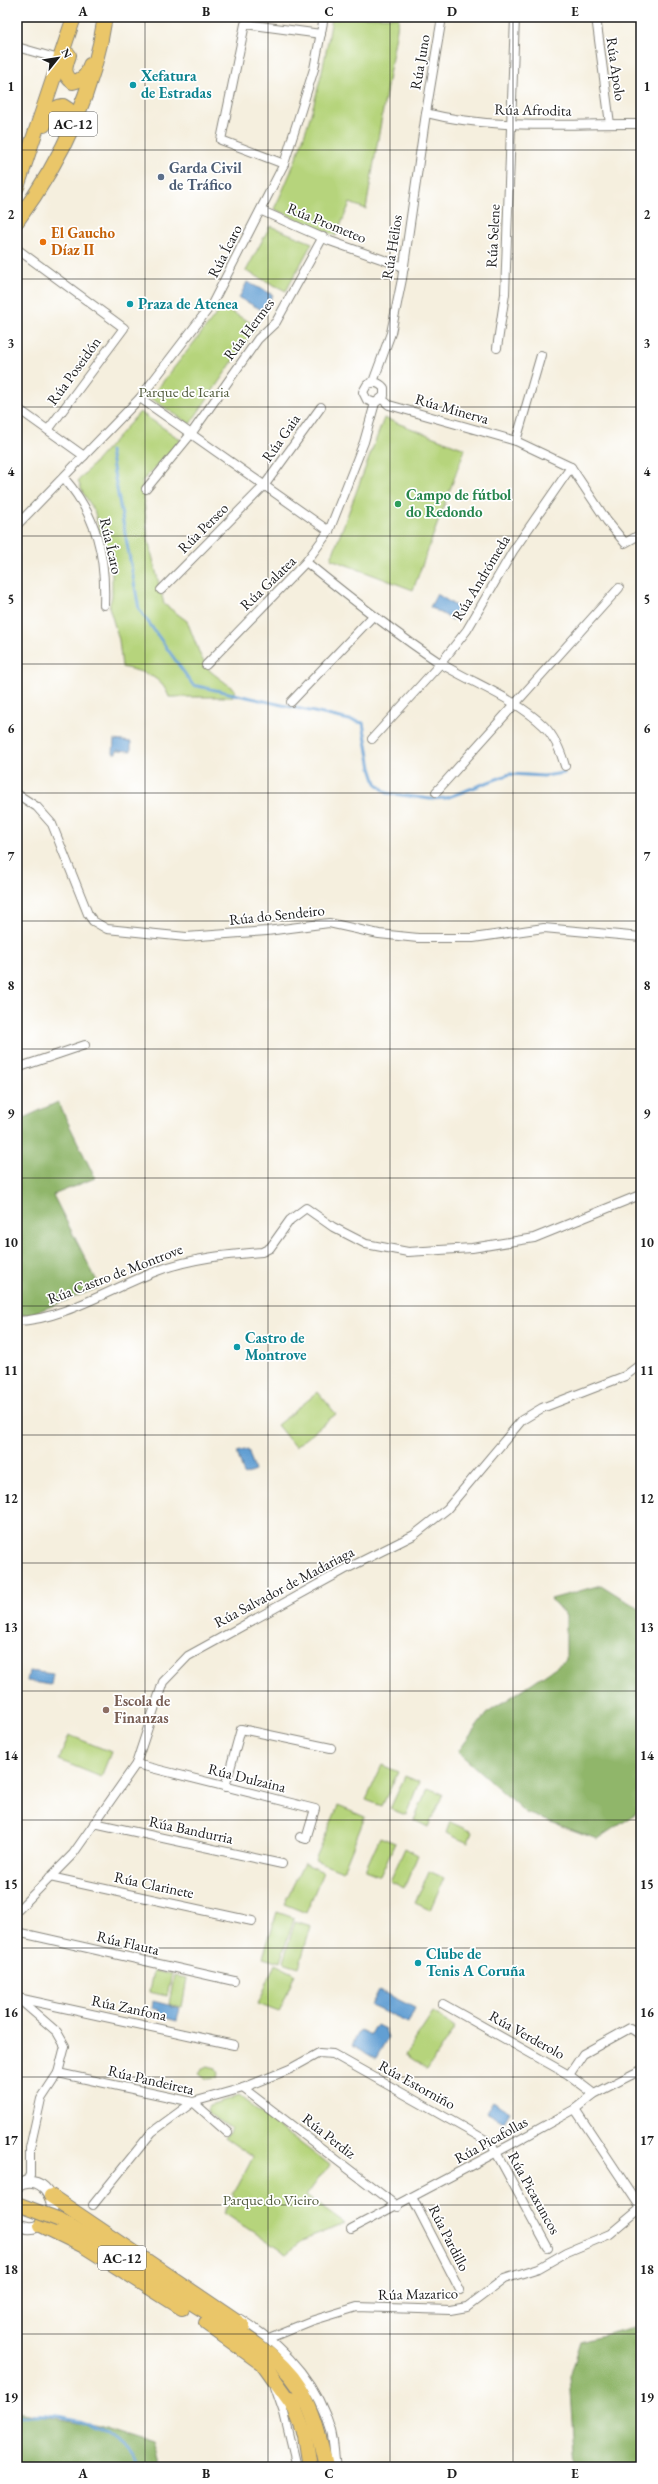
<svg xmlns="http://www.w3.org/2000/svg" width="658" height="2484" font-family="'EB Garamond',serif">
	<rect width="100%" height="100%" fill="#fff"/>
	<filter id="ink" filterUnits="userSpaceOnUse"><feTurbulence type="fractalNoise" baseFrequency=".025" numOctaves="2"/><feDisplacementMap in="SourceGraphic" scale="8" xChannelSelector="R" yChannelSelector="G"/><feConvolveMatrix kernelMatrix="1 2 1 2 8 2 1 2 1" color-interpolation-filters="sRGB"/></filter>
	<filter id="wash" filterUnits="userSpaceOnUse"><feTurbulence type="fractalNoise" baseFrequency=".012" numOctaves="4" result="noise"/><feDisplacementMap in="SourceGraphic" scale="16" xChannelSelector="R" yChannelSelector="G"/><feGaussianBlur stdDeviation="0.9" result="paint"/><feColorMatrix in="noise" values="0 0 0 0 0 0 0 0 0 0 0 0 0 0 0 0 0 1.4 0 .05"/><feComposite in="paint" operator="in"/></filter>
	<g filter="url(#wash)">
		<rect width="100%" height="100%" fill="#f5efde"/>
		<g fill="#b6d47b" stroke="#69784c">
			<path d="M332,17h67l-33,192 -16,-6 -14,33 -62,-27c30,-61 48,-125 58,-192z"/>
			<polygon points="270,226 312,243 286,291 246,271"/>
			<polygon points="222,307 257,326 190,424 150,398"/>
			<path d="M140,412l41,28 -39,41 6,58 16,65 23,17 14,36 9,14 25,19 -3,7h-63c-8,-22 -26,-25 -47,-30l-3,-27 -10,-33 3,-11v-23l-18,-63 -11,-17 -5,-12z"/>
			<polygon points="384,418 465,449 413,590 331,559"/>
			<polygon points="318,1392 336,1414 295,1447 277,1425"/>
			<polygon points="69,1735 111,1752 101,1777 59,1760"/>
			<polygon points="382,1765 398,1772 382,1806 366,1800"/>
			<polygon points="405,1776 419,1782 406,1815 390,1809"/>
			<polygon points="428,1788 443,1794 428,1827 414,1820"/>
			<polygon points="338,1806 365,1817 343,1871 315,1860"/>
			<polygon points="450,1822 472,1832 468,1843 446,1833"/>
			<polygon points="380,1837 395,1843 380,1876 365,1870"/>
			<polygon points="405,1848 418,1855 404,1888 390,1881"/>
			<polygon points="304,1863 323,1872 306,1913 284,1904"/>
			<polygon points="429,1871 444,1878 430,1910 415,1903"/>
			<polygon points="277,1912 294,1918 280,1962 263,1957"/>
			<polygon points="295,1921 311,1926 299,1967 283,1962"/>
			<polygon points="275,1964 295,1974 279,2012 258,2004"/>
			<polygon points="153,1971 172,1974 167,1996 149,1992"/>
			<polygon points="174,1976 187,1978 182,2007 169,2004"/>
			<polygon points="433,2013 455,2027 427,2070 405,2055"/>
			<polygon points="208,2066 216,2068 218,2074 216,2078 207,2079 199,2073 202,2069"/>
			<polygon points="239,2096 329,2165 306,2196 345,2224 304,2240 286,2254 224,2213 233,2195 232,2193 238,2186 253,2157 225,2138 231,2128 209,2114 207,2109 209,2105"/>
		</g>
		<g fill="#90b66b" stroke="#566944">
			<polygon points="58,1102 95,1178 53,1195 100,1287 29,1315 17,1315 17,1121"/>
			<polygon points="601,1585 641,1610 641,1690 636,1691 641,1701 641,1810 597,1839 526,1813 458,1752 486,1714 566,1660 566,1616 551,1599"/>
			<polygon points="641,2325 641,2467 576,2467 570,2376 581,2341"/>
			<polygon points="17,2411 99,2426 153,2443 160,2467 17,2467"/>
		</g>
		<g fill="#629fd3" stroke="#3f5e78">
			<polygon points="247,282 273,295 264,311 239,298"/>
			<polygon points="437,594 459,608 453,620 430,607"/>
			<polygon points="114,740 131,742 131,751 117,750 116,753 113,753"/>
			<polygon points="248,1449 255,1471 244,1475 237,1452"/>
			<polygon points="29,1671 53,1674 51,1685 27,1681"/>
			<polygon points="379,1990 415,2008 408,2023 371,2006"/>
			<polygon points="153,2001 180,2008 177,2021 158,2016 159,2010 152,2008"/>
			<polygon points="377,2025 385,2029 388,2038 376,2059 352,2045 360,2030 371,2035"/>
			<polygon points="492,2101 510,2112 504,2122 486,2112"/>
		</g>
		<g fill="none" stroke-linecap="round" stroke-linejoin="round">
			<g stroke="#629fd3" stroke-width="3">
				<polyline points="110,451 139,609 193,685 363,723 371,768 376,783 387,793 430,799 446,798 510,774 544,776 564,773"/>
				<path d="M17,2416c10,-1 21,-2 31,-1 30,2 80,20 91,52"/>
			</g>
		</g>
	</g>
	<g filter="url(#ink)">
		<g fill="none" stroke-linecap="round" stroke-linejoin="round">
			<g stroke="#88867d" stroke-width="10">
				<g id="minor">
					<polyline points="596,17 610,124"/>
					<polyline points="17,47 59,59"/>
					<path d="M426,113c70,18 143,10 215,11"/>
					<polyline points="284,164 221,140 245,24 321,34"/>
					<polyline points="262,211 330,241 404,267"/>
					<polyline points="17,249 124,328 48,430"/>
					<polyline points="497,348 505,294 515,17"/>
					<polyline points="373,382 391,333 402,279 426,113 442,17"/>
					<polyline points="140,398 329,531"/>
					<polyline points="382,399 389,405 516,441 571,467 607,521 625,543 641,534"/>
					<polyline points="17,408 84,456"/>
					<polyline points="516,441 541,355"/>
					<path d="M64,478c33,38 42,78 40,127"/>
					<polyline points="146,489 191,434 258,339 276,322 323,237"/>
					<polyline points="17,525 140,398 212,304 284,164 314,69 324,17"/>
					<path d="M306,562c43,35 87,70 134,101 34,21 75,35 104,63 11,11 17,26 21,40"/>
					<polyline points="161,590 264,486 321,407"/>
					<path d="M206,665l100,-103 23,-31 35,-89 11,-39 9,-7v-8c-5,-6 -11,-7 -17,-3l-4,7 4,8 8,3"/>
					<polyline points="291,702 373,616"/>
					<polyline points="372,739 441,663 467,630 513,551 571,467"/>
					<polyline points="436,792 619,588"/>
					<polyline points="17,794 37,807 52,824 88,914 93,921 107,929 186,937 267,931 329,923 379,934 418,938 473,938 544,928 641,937"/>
					<polyline points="17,1068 85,1045"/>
					<path d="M17,1321c43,0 99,-35 140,-50 34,-13 69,-16 105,-19l8,-4 20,-28 16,-12 27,19 33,17 42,8 64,-4 62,-10 106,-43"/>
					<polyline points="136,1764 315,1809 306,1839 300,1837"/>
					<polyline points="225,1787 241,1729 331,1748"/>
					<polyline points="94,1823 282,1864"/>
					<polyline points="50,1877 252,1921"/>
					<polyline points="17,1911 73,1854 136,1764 163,1682 188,1656 344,1570 414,1535 447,1509 522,1420 542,1408 625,1376 641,1364"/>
					<polyline points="17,1932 234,1981"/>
					<polyline points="18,1998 234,2045"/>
					<polyline points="20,2000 57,2032 65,2046 58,2073 41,2099 30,2148 30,2175 25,2183"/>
					<polyline points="443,2004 569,2075 594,2094"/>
					<polyline points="58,2073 193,2102 228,2133"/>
					<polyline points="569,2075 583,2054 630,2028 641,2035"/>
					<polyline points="243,2088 398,2207"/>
					<polyline points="575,2109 641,2208"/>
					<polyline points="413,2199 460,2290"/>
					<polyline points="93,2205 152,2132 193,2102 243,2088 290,2069 319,2053 333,2054 491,2143 548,2248"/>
					<polyline points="351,2229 510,2145 575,2109 594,2094 641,2070"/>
					<path d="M241,2319c41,26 76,63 90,112 3,11 3,24 5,36"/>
					<polyline points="269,2338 311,2321 357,2307 450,2310 467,2307 504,2279 539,2268 567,2252 610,2234 641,2208"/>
					<polyline points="275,2387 284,2413 297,2467"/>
				</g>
			</g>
			<g stroke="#88867d" stroke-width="13">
				<path id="tertiary" d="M17,2186c28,-17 51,28 21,40 -7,3 -14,2 -21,-2"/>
			</g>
			<g stroke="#88867d" stroke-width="16">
				<g id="trunk">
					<path d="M69,55c-4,12 -7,19 4,27 10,-2 15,-7 17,-17"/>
					<path d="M44,125c5,-10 7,-17 19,-19l6,4v10l-3,8"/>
					<polyline points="17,187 74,17"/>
					<path d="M17,221c44,-60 77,-130 88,-204"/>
					<polyline points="51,2196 243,2326"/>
					<path d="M60,2220c43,24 83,52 124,78 37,24 91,51 115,89 15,25 21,52 27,80"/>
					<polyline points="41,2225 84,2246 182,2308"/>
					<polyline points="206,2323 264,2365 295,2408"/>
					<polyline points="291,2399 305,2435 310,2467"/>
				</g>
			</g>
			<use href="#minor" stroke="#fff" stroke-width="8"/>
			<use href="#tertiary" stroke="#fff" stroke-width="11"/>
			<use href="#trunk" stroke="#eac669" stroke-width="14"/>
			<g stroke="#88867d" stroke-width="16" stroke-linecap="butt">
				<polyline id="trunk-bridge" points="17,2204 60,2220"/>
			</g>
			<use href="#trunk-bridge" stroke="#eac669" stroke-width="14"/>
		</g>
	</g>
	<path fill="none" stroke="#1c1c1c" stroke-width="1" stroke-opacity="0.55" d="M145,17v2450M268,17v2450M390,17v2450M513,17v2450M17,150h624M17,279h624M17,407h624M17,536h624M17,664h624M17,793h624M17,921h624M17,1049h624M17,1178h624M17,1306h624M17,1435h624M17,1563h624M17,1691h624M17,1820h624M17,1948h624M17,2077h624M17,2205h624M17,2334h624"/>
	<g fill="#0f9aa8" stroke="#fff" stroke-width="1.5">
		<circle cx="133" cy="85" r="4"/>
		<circle cx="130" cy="304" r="4"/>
		<circle cx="237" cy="1347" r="4"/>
		<circle cx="418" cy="1963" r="4"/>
	</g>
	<circle fill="#5c6f8a" stroke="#fff" stroke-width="1.5" cx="161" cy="177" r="4"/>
	<circle fill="#e8710a" stroke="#fff" stroke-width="1.5" cx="43" cy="242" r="4"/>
	<circle fill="#2e9e5b" stroke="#fff" stroke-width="1.5" cx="398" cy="504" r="4"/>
	<circle fill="#8d6e63" stroke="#fff" stroke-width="1.5" cx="106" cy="1710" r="4"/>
	<g text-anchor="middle" stroke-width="3.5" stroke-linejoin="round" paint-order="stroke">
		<g fill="#fff" stroke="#606060" stroke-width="1">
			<rect x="49" y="112" width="48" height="24" rx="3"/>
			<rect x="98" y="2246" width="48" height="24" rx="3"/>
		</g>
		<g font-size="14" font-weight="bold" fill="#1c1c1c">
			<text x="73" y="129">AC-12</text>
			<text x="122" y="2263">AC-12</text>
		</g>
		<g font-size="15" fill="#1c1c1c" stroke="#fff">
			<text transform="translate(420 62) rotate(-80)" y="5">Rúa Juno</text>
			<text transform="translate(616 69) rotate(82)" y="5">Rúa Apolo</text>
			<text transform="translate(533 110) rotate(1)" y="5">Rúa Afrodita</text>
			<text transform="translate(327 223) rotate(22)" y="5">Rúa Prometeo</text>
			<text transform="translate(493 236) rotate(-87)" y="5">Rúa Selene</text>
			<text transform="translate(392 247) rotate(-81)" y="5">Rúa Helios</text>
			<text transform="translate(225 251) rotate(-63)" y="5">Rúa Ícaro</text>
			<text transform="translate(249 329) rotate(-53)" y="5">Rúa Hermes</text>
			<text transform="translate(74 371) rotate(-54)" y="5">Rúa Poseidón</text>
			<text transform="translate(452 409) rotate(16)" y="5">Rúa Minerva</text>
			<text transform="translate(281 438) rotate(-55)" y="5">Rúa Gaia</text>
			<text transform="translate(203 528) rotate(-45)" y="5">Rúa Perseo</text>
			<text transform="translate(111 546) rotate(77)" y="5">Rúa Ícaro</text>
			<text transform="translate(481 578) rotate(-59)" y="5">Rúa Andrómeda</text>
			<text transform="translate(268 583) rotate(-44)" y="5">Rúa Galatea</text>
			<text transform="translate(277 915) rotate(-6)" y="5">Rúa do Sendeiro</text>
			<text transform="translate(115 1274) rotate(-21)" y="5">Rúa Castro de Montrove</text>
			<text transform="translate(284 1587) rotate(-28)" y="5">Rúa Salvador de Madariaga</text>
			<text transform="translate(247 1778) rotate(14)" y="5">Rúa Dulzaina</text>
			<text transform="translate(191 1830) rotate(12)" y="5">Rúa Bandurria</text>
			<text transform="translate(154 1885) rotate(12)" y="5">Rúa Clarinete</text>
			<text transform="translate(128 1943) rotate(13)" y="5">Rúa Flauta</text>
			<text transform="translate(129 2008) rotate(12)" y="5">Rúa Zanfona</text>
			<text transform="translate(527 2035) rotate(29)" y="5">Rúa Verderolo</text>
			<text transform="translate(151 2080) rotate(13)" y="5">Rúa Pandeireta</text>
			<text transform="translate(417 2085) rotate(29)" y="5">Rúa Estorniño</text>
			<text transform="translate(329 2136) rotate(38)" y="5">Rúa Perdiz</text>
			<text transform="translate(491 2140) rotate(-29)" y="5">Rúa Picafollas</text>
			<text transform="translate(534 2193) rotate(61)" y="5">Rúa Picaxuncos</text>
			<text transform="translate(449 2238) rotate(63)" y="5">Rúa Pardillo</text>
			<text transform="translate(418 2294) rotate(-1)" y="5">Rúa Mazarico</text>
		</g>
		<g font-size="15" font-weight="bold" fill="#0d838f" stroke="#fff" text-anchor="start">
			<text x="141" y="81">Xefatura<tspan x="141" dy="17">de Estradas</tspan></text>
			<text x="138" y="309">Praza de Atenea</text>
			<text x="245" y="1343">Castro de<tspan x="245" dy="17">Montrove</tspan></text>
			<text x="426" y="1959">Clube de<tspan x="426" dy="17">Tenis A Coruña</tspan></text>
		</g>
		<g font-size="15" font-weight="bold" fill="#4e5e75" stroke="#fff" text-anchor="start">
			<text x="169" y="173">Garda Civil<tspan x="169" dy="17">de Tráfico</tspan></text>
		</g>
		<g font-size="15" font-weight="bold" fill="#c56008" stroke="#fff" text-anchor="start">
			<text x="51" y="238">El Gaucho<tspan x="51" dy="17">Díaz II</tspan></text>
		</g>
		<g font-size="15" fill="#525c3d" stroke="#fff">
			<text x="184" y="397">Parque de Icaria</text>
			<text x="271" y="2205">Parque do Vieiro</text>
		</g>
		<g font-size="15" font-weight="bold" fill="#27864d" stroke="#fff" text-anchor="start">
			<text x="406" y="500">Campo de fútbol<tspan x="406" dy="17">do Redondo</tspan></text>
		</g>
		<g font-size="15" font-weight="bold" fill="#785e54" stroke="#fff" text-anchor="start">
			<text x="114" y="1706">Escola de<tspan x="114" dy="17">Finanzas</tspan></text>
		</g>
	</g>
	<rect width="658" height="2484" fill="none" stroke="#fff" stroke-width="44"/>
	<g transform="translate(58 58) rotate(60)" stroke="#ffffff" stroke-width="3" paint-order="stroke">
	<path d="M0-3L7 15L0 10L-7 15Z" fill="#1c1c1c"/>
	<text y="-6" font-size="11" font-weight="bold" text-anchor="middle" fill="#1c1c1c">N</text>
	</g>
	<rect x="22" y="22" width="614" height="2440" fill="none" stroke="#1c1c1c" stroke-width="1.5"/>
	<g font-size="13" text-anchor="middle" font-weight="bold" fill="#1c1c1c">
		<text x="83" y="16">A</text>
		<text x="206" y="16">B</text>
		<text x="329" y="16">C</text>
		<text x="452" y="16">D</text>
		<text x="575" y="16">E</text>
		<text x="11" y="91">1</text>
		<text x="647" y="91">1</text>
		<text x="11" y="219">2</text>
		<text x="647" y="219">2</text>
		<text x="11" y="348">3</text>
		<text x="647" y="348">3</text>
		<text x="11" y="476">4</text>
		<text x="647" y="476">4</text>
		<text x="11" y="604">5</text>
		<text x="647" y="604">5</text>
		<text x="11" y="733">6</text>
		<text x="647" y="733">6</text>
		<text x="11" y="861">7</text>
		<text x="647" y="861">7</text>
		<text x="11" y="990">8</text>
		<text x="647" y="990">8</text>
		<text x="11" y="1118">9</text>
		<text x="647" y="1118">9</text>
		<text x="11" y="1247">10</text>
		<text x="647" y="1247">10</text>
		<text x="11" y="1375">11</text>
		<text x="647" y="1375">11</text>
		<text x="11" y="1503">12</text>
		<text x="647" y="1503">12</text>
		<text x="11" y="1632">13</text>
		<text x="647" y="1632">13</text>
		<text x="11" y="1760">14</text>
		<text x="647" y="1760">14</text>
		<text x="11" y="1889">15</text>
		<text x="647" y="1889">15</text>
		<text x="11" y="2017">16</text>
		<text x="647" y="2017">16</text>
		<text x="11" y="2145">17</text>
		<text x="647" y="2145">17</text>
		<text x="11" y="2274">18</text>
		<text x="647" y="2274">18</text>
		<text x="11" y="2402">19</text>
		<text x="647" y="2402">19</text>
		<text x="83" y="2478">A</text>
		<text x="206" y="2478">B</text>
		<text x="329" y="2478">C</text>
		<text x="452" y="2478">D</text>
		<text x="575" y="2478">E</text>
	</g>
</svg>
